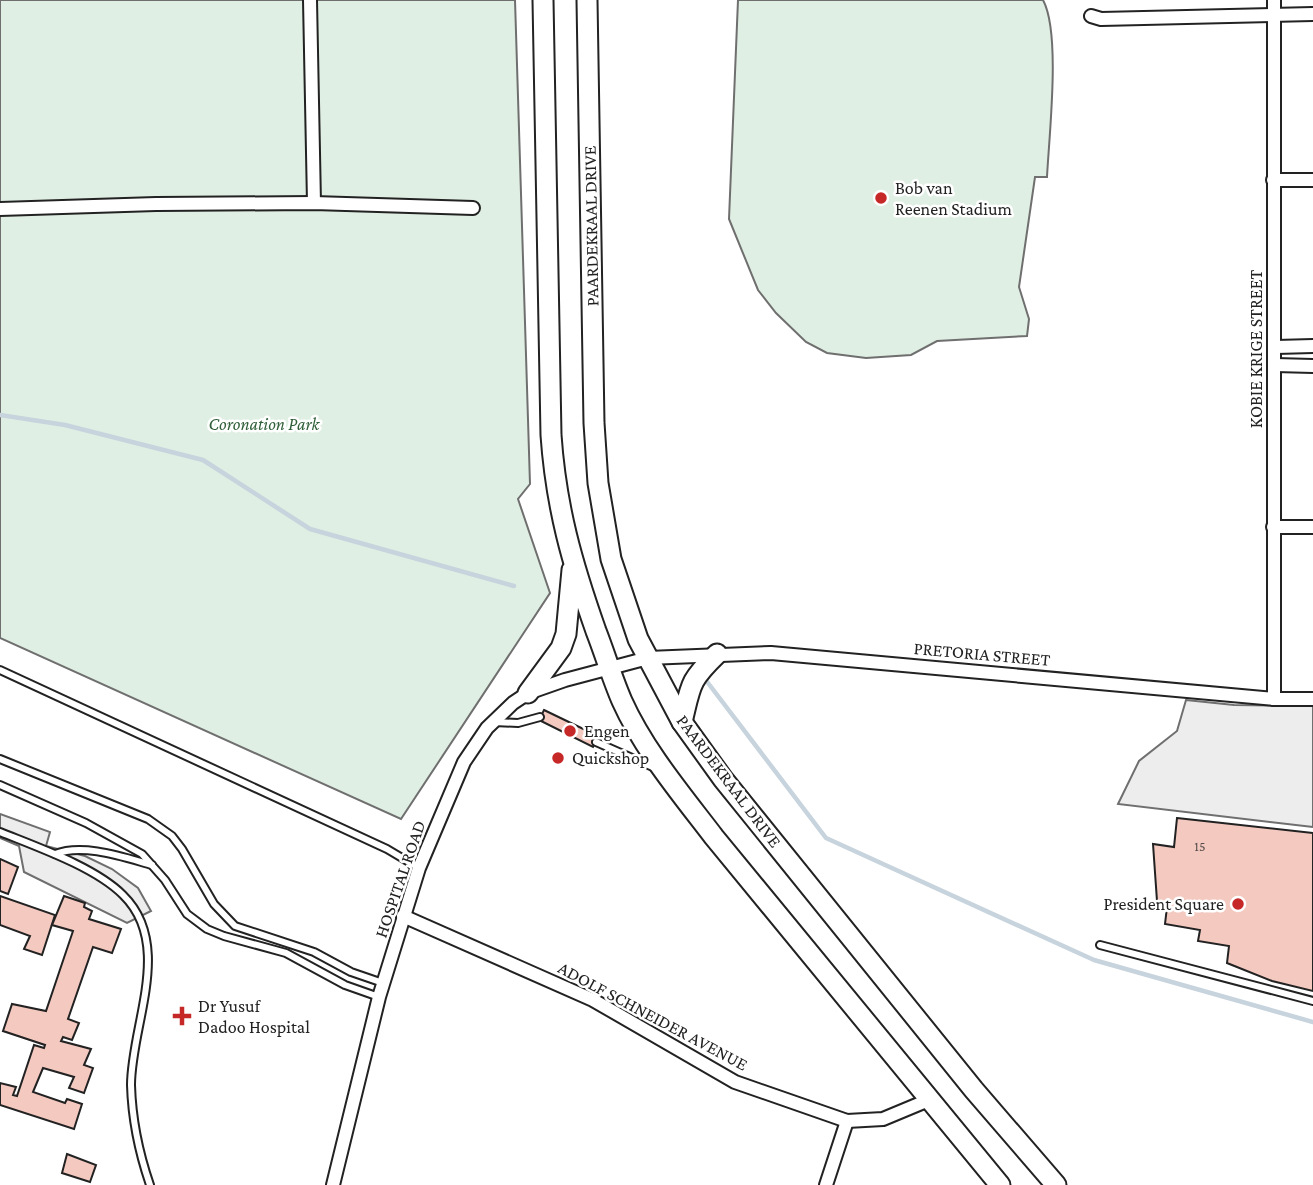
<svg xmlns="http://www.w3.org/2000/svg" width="1313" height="1185" font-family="'Crimson Pro',serif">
	<rect width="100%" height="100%" fill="#fff"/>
	<g fill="#e0efe3" stroke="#6f6f6f" stroke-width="2">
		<polygon points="0,0 515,0 530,484 518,499 550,593 401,819 0,638"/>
		<path d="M738,0h305c18,33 6,136 4,177h-12l-16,110 10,32 -2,17 -90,5 -26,14 -45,3 -39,-5 -21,-11 -30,-29 -18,-23 -29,-71z"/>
	</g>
	<g fill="#ededed" stroke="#6f6f6f" stroke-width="2">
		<polygon points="1186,700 1234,705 1313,706 1313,827 1118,804 1139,761 1177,731"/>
		<polygon points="0,814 50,832 46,846 85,856 112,869 138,888 151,911 127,923 24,872 19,846 0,838"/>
	</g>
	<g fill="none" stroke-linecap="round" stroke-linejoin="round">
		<g stroke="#c7d3dd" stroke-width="4.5">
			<polyline points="0,415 65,425 203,460 310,529 514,586"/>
			<polyline points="705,679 826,838 1094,960 1313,1022"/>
		</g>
	</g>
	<g fill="#f3c9c0" stroke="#222" stroke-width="2">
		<polygon points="544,710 598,736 593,747 539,720"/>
		<polygon points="1177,818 1313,833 1313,991 1272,981 1227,963 1229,946 1198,941 1200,930 1165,924 1167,907 1157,901 1153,844 1174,847"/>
		<polygon points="0,859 18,867 8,894 0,891"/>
		<polygon points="0,896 55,915 42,955 24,949 30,936 0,925"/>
		<polygon points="64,896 85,903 84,907 92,911 89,919 121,929 112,953 93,947 68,1019 79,1023 72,1040 63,1037 61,1041 91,1049 84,1065 93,1068 84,1093 69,1088 74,1077 43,1068 33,1092 65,1103 67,1099 82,1104 74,1129 0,1105 0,1083 16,1087 13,1095 17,1096 34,1045 44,1048 45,1045 3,1031 12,1004 46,1011 73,931 52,925"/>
		<polygon points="67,1154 96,1165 90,1182 62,1173"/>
	</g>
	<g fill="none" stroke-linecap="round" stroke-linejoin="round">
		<g stroke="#222" stroke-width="10">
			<g id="service">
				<polyline points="0,670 387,849 419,868"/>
				<polyline points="494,722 518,723 540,717"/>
				<polyline points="596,742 655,768"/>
				<polyline points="0,759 148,819 172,836 182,849 214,904 235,926 314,952 351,972 383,983"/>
				<polyline points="0,785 86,823 142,854 165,880 187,914 207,929 224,936 286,953 345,985 379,997"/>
				<path d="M0,832c37,15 95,35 123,63 51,50 8,130 8,190 1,35 8,68 19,100"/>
				<path d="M55,854c28,-11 68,3 97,11"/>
				<polyline points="1100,945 1313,1001"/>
			</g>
		</g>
		<g stroke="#222" stroke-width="16">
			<g id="minor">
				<polyline points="310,0 314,203"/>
				<polyline points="1274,0 1274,699"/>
				<polyline points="1091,16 1101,19 1313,14"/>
				<polyline points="1273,180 1313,180"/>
				<polyline points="0,209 156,204 314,203 473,208"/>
				<polyline points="1276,347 1313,346"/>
				<polyline points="1275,365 1313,366"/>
				<polyline points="1273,527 1313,527"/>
				<polyline points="403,916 593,1000 735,1082 847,1121 883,1119 931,1099"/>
				<polyline points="333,1185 379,997 419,868 464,762 487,728 513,703 528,693 565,680 648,658 771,653 1274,699 1313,699"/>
				<polyline points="826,1185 847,1121"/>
			</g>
		</g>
		<g stroke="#222" stroke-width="23">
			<g id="primary">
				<path d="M543,0l8,435c5,72 21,128 45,196 9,23 16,47 26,70 22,49 60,94 92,136l286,348"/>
				<polyline points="587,0 594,423 598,483 611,559 638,639 682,722 723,779 974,1090 1056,1185"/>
				<polyline points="528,693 561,648 566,634 572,570"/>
				<path d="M682,722c9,-37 7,-41 35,-68"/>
			</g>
		</g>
		<use href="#service" stroke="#fff" stroke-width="6"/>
		<use href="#minor" stroke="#fff" stroke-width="12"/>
		<use href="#primary" stroke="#fff" stroke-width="19"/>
	</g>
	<g fill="#c62828" stroke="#fff" stroke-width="2.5">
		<circle cx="881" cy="198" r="7"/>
		<circle cx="570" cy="731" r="7"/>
		<circle cx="558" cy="758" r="7"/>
		<circle cx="1238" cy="904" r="7"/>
		<path d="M178.5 1005.5h7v7h7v7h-7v7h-7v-7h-7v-7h7z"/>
	</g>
	<g text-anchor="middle" stroke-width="5" stroke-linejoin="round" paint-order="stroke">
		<g font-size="14" fill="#564c4a">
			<text x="1200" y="851">15</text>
		</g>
		<g font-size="18" fill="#222" stroke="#fff" text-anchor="start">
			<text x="895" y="194">Bob van<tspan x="895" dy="21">Reenen Stadium</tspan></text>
			<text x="584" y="737">Engen</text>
			<text x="572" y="764">Quickshop</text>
			<text x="1224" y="910" text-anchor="end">President Square</text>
			<text x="198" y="1012">Dr Yusuf<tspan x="198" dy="21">Dadoo Hospital</tspan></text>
		</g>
		<g font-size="18" fill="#222" stroke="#fff">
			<text transform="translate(591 226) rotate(-91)" y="6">PAARDEKRAAL DRIVE</text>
			<text transform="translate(1256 349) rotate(-90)" y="6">KOBIE KRIGE STREET</text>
			<text transform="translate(982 654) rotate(5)" y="6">PRETORIA STREET</text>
			<text transform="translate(729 781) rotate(53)" y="6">PAARDEKRAAL DRIVE</text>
			<text transform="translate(400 879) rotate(-71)" y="6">HOSPITAL ROAD</text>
			<text transform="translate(653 1016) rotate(28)" y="6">ADOLF SCHNEIDER AVENUE</text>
		</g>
		<g font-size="18" font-style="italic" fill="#2f5e38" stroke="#fff">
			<text x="264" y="430">Coronation Park</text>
		</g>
	</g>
</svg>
